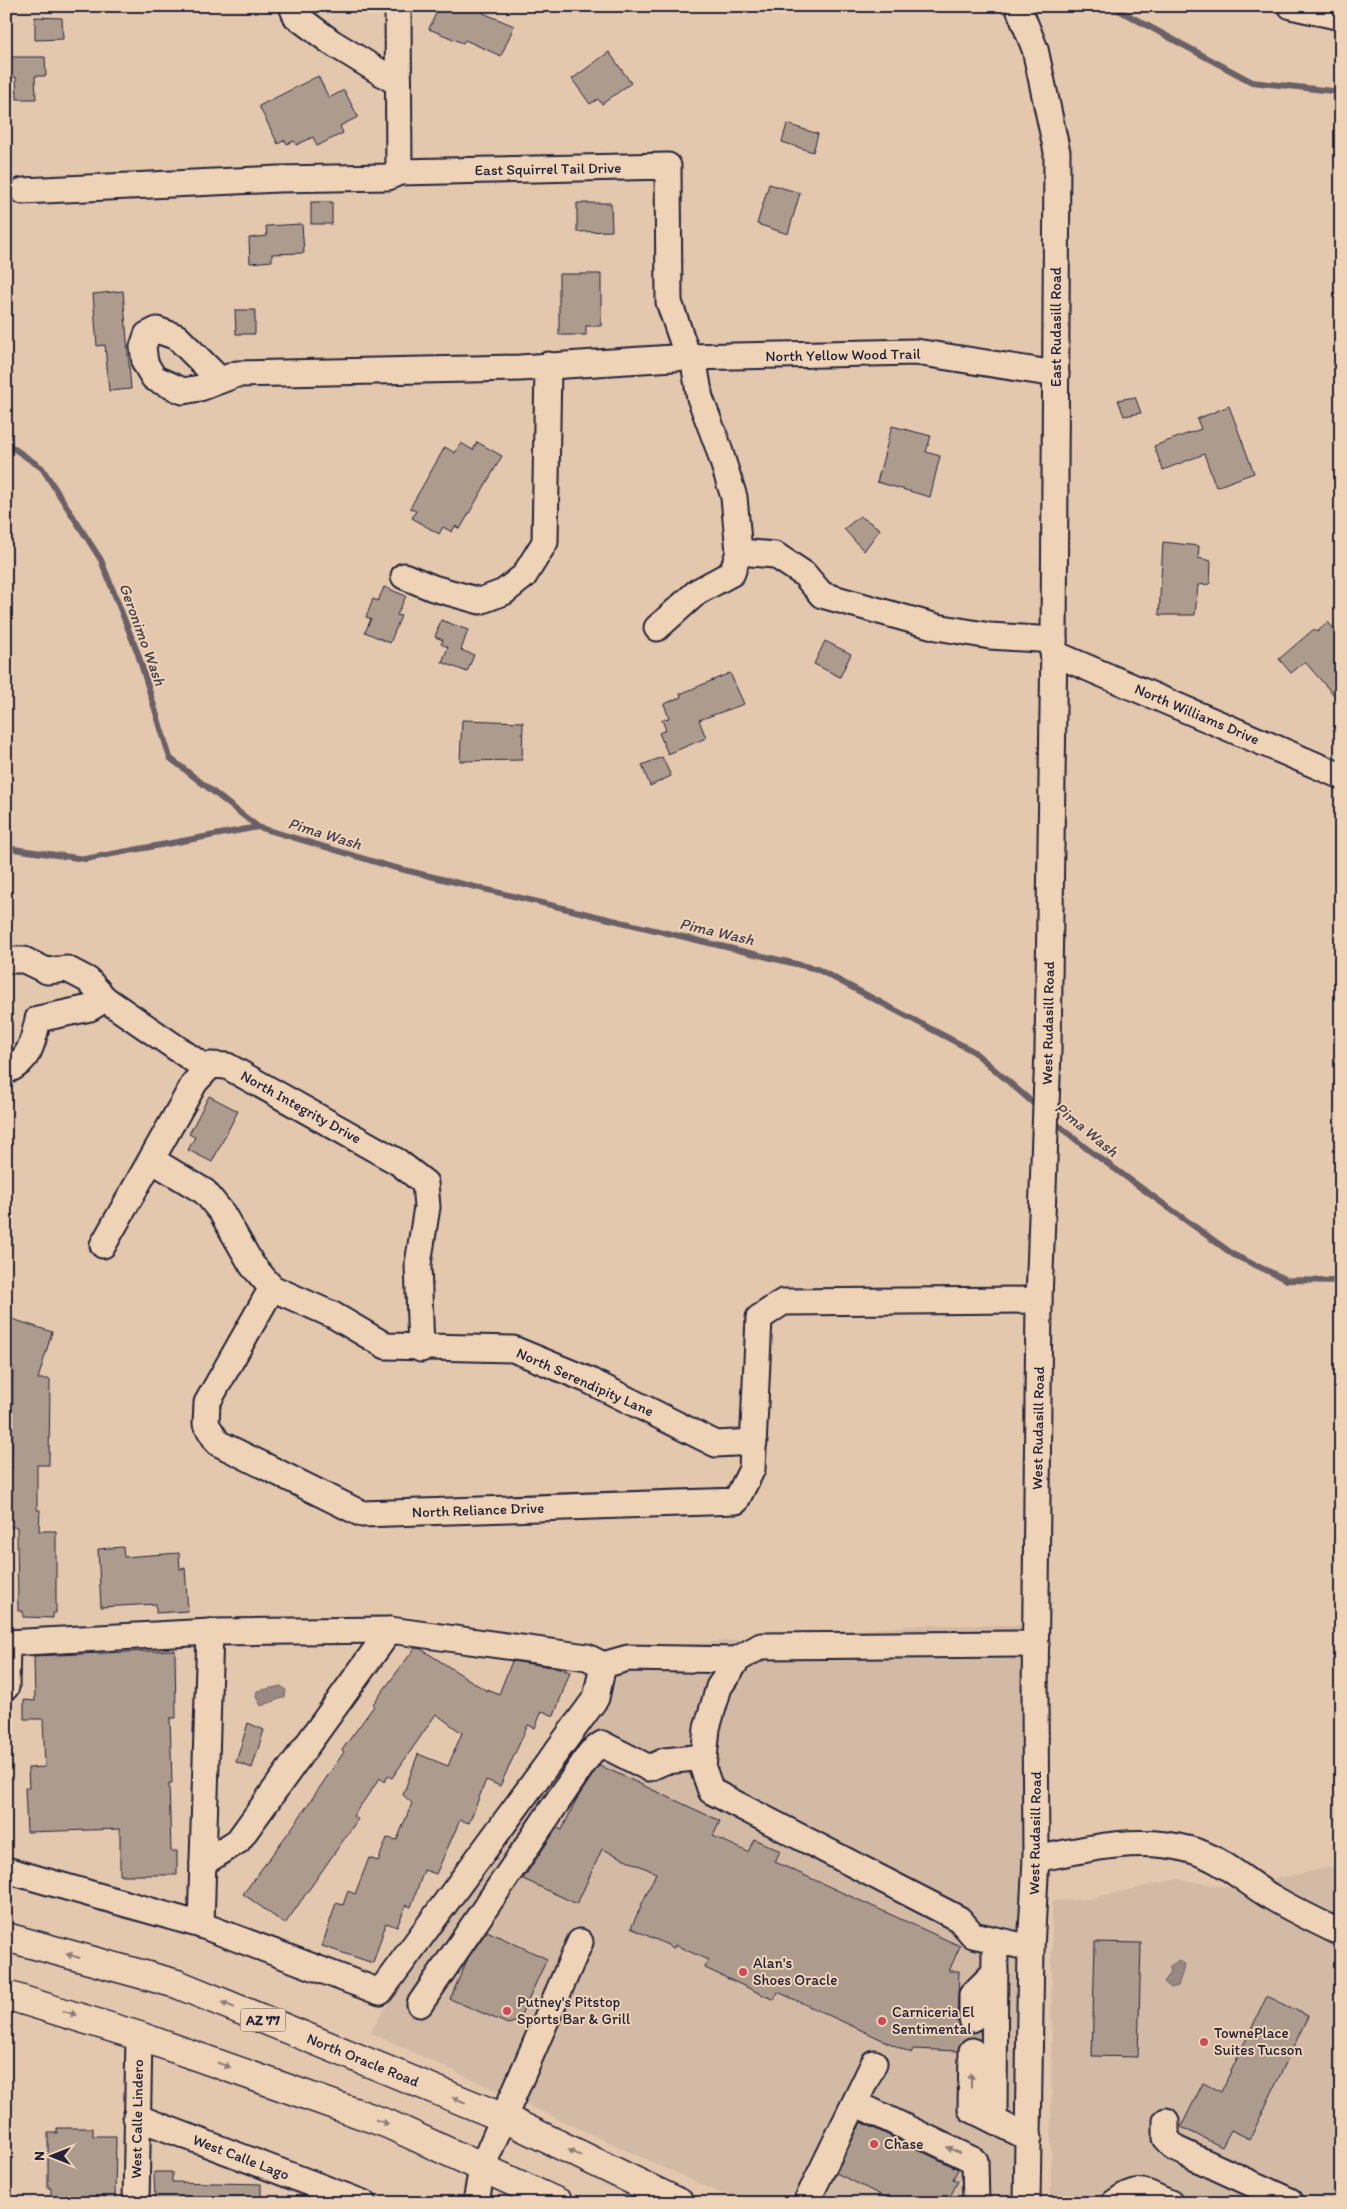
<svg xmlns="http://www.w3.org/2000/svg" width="1347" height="2209" font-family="Itim,sans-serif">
	<rect width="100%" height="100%" fill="#e3c8ae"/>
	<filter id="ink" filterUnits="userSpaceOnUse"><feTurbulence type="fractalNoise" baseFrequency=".02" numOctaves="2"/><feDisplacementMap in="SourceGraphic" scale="10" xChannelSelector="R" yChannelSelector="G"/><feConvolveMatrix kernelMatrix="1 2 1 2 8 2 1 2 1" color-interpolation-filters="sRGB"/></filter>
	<g filter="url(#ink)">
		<g fill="#d3baa4">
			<polygon points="921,1625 1027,1625 1015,2176 1011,2203 741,2203 371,2033 378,2019 638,1648"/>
			<polygon points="1341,1865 1341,2203 1051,2203 1052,1901 1088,1899 1177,1879 1232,1888"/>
		</g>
		<g fill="#9a8982" stroke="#6a6066">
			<polygon points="281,1686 286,1690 285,1697 261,1706 256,1697 257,1691"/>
			<polygon points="1178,1961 1185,1964 1178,1986 1171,1988 1164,1982 1169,1975 1170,1966"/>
		</g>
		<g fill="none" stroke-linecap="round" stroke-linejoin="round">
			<g stroke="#6a6066" stroke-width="6">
				<polyline points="1111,6 1252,82 1341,92"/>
				<polyline points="6,443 42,468 101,560 138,654 170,758 258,827"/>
				<polyline points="6,848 85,859 258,827 392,867 817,969 973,1051 1039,1108"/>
				<polyline points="1052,1120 1086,1148 1234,1255 1287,1280 1341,1281"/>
			</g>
		</g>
		<g fill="#ad9b8e" stroke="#22223b">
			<polygon points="439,6 486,6 483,13 514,26 501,56 465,40 463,43 429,29"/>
			<polygon points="35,17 62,18 63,39 35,40"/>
			<polygon points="609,52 631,83 602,104 598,99 590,104 572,79"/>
			<polygon points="6,57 45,57 46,76 35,76 36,99 17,99 16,77 6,78"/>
			<polygon points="318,76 329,98 344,90 358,117 340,126 343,133 317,146 313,137 296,145 294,141 287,144 285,140 278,144 259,106"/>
			<polygon points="787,124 818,134 813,152 782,142"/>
			<polygon points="769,184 800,193 788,234 757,224"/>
			<rect x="311" y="202" width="21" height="22"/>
			<polygon points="577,203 611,203 612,231 577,232"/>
			<polygon points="302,224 304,253 272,254 272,261 250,263 249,238 267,236 266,226"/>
			<polygon points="559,274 601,274 601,326 586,326 586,335 559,335"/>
			<polygon points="123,291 131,389 109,391 105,345 97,346 93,294"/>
			<polygon points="235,310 255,310 255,334 236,334"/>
			<polygon points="1135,397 1141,413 1124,416 1118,400"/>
			<polygon points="1229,406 1254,473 1216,487 1204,454 1163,470 1154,446 1201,429 1197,419"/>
			<polygon points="892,426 931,436 926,452 940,456 930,497 877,482"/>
			<polygon points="477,442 502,456 460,529 455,526 452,532 443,527 439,534 412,518 416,511 410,508 445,447 455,453 461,443 473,450"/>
			<polygon points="860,516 880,529 864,551 844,529"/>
			<polygon points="1163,542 1199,546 1198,558 1211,561 1210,584 1198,585 1195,615 1159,615"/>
			<polygon points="384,587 406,596 397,615 401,616 390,643 365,632 371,619 366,617 373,599 378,601"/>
			<polygon points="441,620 468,630 461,650 474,655 467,672 442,662 448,647 441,644 443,640 435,637"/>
			<polygon points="1328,622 1341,637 1341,703 1305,662 1291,673 1279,659 1314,629 1317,632"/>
			<polygon points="825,641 851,654 840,677 814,664"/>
			<polygon points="730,673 744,704 699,720 706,738 668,754 659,733 666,730 662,720 669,718 664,704 681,697 680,694"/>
			<polygon points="462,720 523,722 522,760 460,761"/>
			<polygon points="662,757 671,776 650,786 642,765"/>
			<polygon points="209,1096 238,1111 212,1162 188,1150 195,1137 189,1134"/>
			<polygon points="6,1317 52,1332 38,1379 50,1379 49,1465 37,1465 37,1510 40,1510 39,1531 56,1531 56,1613 53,1613 53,1618 23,1617 23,1611 18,1611 17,1527 6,1527 6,1468 12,1468 13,1365 6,1363"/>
			<polygon points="123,1547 124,1557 179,1553 180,1569 185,1568 188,1611 156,1613 156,1604 101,1607 98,1549"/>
			<polygon points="415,1648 421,1649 487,1691 488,1689 499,1694 512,1661 558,1668 570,1672 554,1716 542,1711 535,1728 528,1725 500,1786 486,1780 469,1823 460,1820 436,1874 424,1870 411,1907 406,1905 397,1927 386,1923 373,1963 322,1946 336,1903 343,1905 348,1891 355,1894 369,1858 378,1861 387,1838 397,1840 412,1803 403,1795 418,1754 448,1766 462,1733 436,1714 392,1778 388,1776 384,1782 380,1778 353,1816 358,1819 285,1924 243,1894 294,1825 344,1752 342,1750 374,1706 373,1704"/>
			<polygon points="175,1650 176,1718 170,1718 172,1783 169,1783 171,1851 177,1851 177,1875 120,1875 120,1829 27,1832 25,1788 29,1788 28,1768 45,1767 43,1719 24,1719 24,1700 35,1701 34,1656"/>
			<polygon points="248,1723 264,1730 252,1768 236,1762"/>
			<polygon points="599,1765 720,1821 713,1836 748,1852 754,1839 780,1851 775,1862 960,1946 949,1971 959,1971 957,2019 960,2027 965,2032 972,2033 980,2031 980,2039 973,2037 965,2038 960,2043 958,2051 913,2049 911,2053 778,1992 774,2000 705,1968 708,1960 675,1945 674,1948 631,1928 656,1873 602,1849 577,1904 523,1879 557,1828 562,1830 575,1802"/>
			<polygon points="487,1931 547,1959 518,2021 508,2024 450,1999 468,1958"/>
			<polygon points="1095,1942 1141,1943 1138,2057 1092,2056"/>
			<polygon points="1267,1996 1308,2016 1250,2139 1231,2130 1222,2147 1181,2127 1203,2083 1221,2092"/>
			<polygon points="861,2122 958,2169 953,2179 958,2181 947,2203 897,2203 836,2173"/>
			<polygon points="57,2128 93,2128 93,2136 116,2136 115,2203 51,2203 51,2188 48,2188 48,2133 57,2133"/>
			<polygon points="154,2172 172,2172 172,2182 261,2184 261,2203 155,2203"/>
		</g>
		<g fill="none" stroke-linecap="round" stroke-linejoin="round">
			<polyline stroke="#bca797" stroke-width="25" stroke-dasharray="25 12" stroke-linecap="butt" points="972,2051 972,2019"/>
			<g stroke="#22223b" stroke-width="29">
				<g id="minor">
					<polyline points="292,6 296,16 331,42 398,83"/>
					<polyline points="398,6 399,172 668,166 669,302 688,357"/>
					<polyline points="1018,6 1035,49 1057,152 1054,640 1048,1050 1039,1300 1035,1696 1036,1859 1031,1948 1027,2203"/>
					<polyline points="1291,6 1341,17"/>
					<polyline points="23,191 278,179 388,177 399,172"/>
					<polyline points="220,380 177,337 157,330 147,335 143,347 145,363 154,378 183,391 200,388 237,374 520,368 688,357 916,352 1056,374"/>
					<polyline points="739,552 775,555 804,574 822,595 937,627 990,636 1054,640"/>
					<polyline points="404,576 433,588 480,601 504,592 524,576 545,542 548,365"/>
					<polyline points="657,628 697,592 732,573 739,552 734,497 718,446 700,398 693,357"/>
					<polyline points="1053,653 1341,776"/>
					<polyline points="6,960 24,960 47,971 67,969 88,980 105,999 207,1069"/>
					<path d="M6,1071c24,-10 27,-29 32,-52l52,-11 15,-9"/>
					<polyline points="152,1160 205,1192 222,1213 252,1265 272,1288 333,1315 386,1346 513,1349 588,1380 716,1444 754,1442"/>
					<polyline points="103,1245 195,1082 211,1065 227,1066 398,1162 425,1183 427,1207 418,1264 421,1349"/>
					<polyline points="272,1288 207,1403 206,1424 218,1443 362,1514 736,1501 752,1469 759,1318 783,1302 1039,1300"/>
					<polyline points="603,1665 628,1658 737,1660"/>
					<polyline points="6,1687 7,1643 210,1632 390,1630 587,1657 603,1665 596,1698 380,1992 201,1925 6,1870"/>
					<path d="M1036,1859c49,-10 101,-23 151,-10 35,8 56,32 86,49 22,13 45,24 68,35"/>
					<polyline points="203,1863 238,1841 390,1630"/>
					<polyline points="201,1925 210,1632"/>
					<polyline points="1031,1948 973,1935 959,1919 711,1791 703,1768 707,1728 719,1687 738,1659 761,1646 1036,1644"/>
					<polyline points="420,2004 591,1752 602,1744 649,1768 665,1761 704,1757"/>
					<polyline points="972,2019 972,1995 995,1972"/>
					<polyline points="972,2051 971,2109 1029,2138"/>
					<polyline points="855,2103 975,2161 976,2203"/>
					<polyline points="136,2117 363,2203"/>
					<polyline points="994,2120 995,1941"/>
					<polyline points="1166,2121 1166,2138 1176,2149 1290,2201"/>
					<polyline points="136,2203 139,2036"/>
					<polyline points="476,2203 482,2167 580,1942"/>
					<polyline points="806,2203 874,2063"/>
					<path d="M1114,2203c26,-20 30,-10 56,0"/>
				</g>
			</g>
			<g stroke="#22223b" stroke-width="31">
				<g id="highway">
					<polyline points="6,1937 177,1984 504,2118 680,2203"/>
					<polyline points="6,1995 139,2036 388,2124 559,2203"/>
				</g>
			</g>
			<use href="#minor" stroke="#efd3b6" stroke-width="25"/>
			<use href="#highway" stroke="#efd3b6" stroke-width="28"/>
		</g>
		<defs><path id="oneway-solid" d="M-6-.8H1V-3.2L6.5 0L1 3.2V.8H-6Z" transform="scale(1.25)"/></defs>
		<g fill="#887a78">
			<use href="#oneway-solid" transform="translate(73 1956) rotate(-164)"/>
			<use href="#oneway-solid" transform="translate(228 2005) rotate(-158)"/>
			<use href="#oneway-solid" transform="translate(70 2013) rotate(18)"/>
			<use href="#oneway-solid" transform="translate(224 2065) rotate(19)"/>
			<use href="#oneway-solid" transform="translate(971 2080) rotate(-90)"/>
			<use href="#oneway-solid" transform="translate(459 2100) rotate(-158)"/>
			<use href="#oneway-solid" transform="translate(382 2122) rotate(20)"/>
			<use href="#oneway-solid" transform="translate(953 2150) rotate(-154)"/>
			<use href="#oneway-solid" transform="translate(575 2153) rotate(-154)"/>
		</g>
	</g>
	<g fill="#d1495b" stroke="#efd3b6" stroke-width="2">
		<circle cx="743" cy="1972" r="5"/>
		<circle cx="507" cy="2011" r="5"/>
		<circle cx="882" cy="2021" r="5"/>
		<circle cx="1204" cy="2042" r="5"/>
		<circle cx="874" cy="2144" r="5"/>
	</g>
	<g text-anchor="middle" stroke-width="4" stroke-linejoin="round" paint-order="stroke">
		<rect fill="#efd3b6" stroke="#605760" stroke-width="1" x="240.5" y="2008.5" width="45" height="23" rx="4"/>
		<g font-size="14" font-weight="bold" fill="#22223b">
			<text x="263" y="2025">AZ 77</text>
		</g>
		<g font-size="15" fill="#22223b" stroke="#efd3b6">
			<text transform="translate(548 169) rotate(-1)" y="5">East Squirrel Tail Drive</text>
			<text transform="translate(1056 327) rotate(-90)" y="5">East Rudasill Road</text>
			<text transform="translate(843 355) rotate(-1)" y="5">North Yellow Wood Trail</text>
			<text transform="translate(1197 714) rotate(23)" y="5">North Williams Drive</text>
			<text transform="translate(1048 1023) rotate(-89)" y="5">West Rudasill Road</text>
			<text transform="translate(301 1107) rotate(29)" y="5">North Integrity Drive</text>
			<text transform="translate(585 1382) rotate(24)" y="5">North Serendipity Lane</text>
			<text transform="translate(1038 1428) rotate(-89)" y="5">West Rudasill Road</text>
			<text transform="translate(478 1510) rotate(-2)" y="5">North Reliance Drive</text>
			<text transform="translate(1035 1833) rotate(-89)" y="5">West Rudasill Road</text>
			<text transform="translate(363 2060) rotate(22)" y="5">North Oracle Road</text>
			<text transform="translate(137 2119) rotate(-89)" y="5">West Calle Lindero</text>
			<text transform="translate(241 2157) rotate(21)" y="5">West Calle Lago</text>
		</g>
		<g font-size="15" fill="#22223b" stroke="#efd3b6" text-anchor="start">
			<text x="753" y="1968">Alan's<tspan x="753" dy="17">Shoes Oracle</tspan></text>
			<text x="517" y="2007">Putney's Pitstop<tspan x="517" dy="17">Sports Bar &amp; Grill</tspan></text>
			<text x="892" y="2017">Carniceria El<tspan x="892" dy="17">Sentimental</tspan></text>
			<text x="1214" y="2038">TownePlace<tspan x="1214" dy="17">Suites Tucson</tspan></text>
			<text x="884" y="2149">Chase</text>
		</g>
		<g font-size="16" font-style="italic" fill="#464150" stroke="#efd3b6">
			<text transform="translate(143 634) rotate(70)" y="6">Geronimo Wash</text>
			<text transform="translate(325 833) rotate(17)" y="6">Pima Wash</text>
			<text transform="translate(717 931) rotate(13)" y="6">Pima Wash</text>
			<text transform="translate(1087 1129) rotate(39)" y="6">Pima Wash</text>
		</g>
	</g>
	<rect width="1347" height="2209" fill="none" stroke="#efd3b6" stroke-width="25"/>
	<rect x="12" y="12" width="1322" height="2184" fill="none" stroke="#22223b" stroke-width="2" filter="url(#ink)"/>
	<g transform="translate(52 2156) rotate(270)" stroke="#efd3b6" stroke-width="4" paint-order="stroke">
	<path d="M0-4L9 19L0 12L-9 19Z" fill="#22223b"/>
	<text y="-8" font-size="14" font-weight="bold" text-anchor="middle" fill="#22223b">N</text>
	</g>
</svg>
